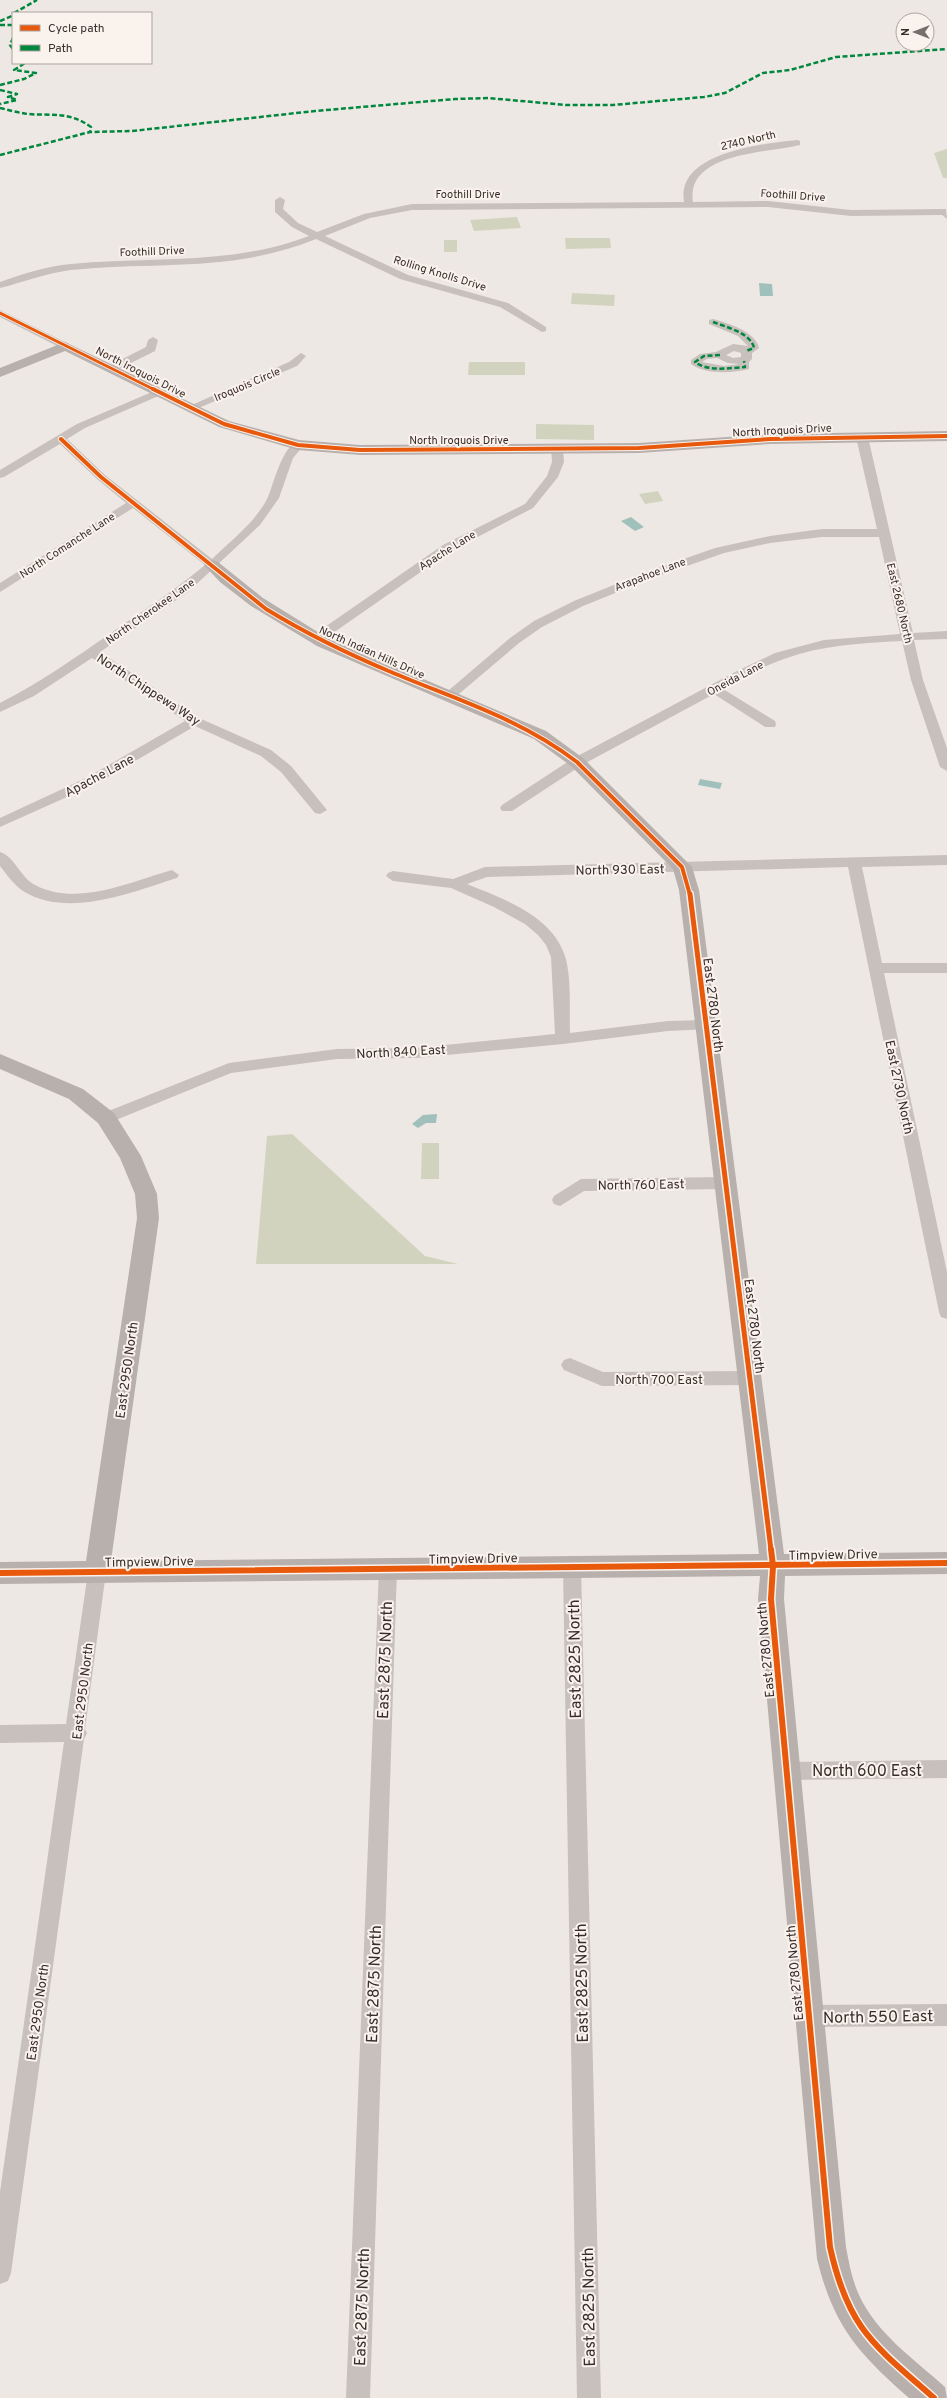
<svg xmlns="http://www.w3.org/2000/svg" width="947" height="2398" font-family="Overpass,sans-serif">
	<rect width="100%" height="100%" fill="#eee8e4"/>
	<g fill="#d2d3bf">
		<polygon points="947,149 947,178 943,178 934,153"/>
		<polygon points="517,217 521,228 474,231 470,220"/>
		<polygon points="565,238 610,238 611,248 566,249"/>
		<rect x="444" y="240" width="13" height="12"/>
		<polygon points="572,293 615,295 614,306 571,304"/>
		<polygon points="469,362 525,362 525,375 468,375"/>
		<polygon points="536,424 594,425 594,440 536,439"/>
		<polygon points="658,491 663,501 645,504 639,494"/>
		<polygon points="292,1134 425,1256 458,1264 256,1264 267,1136"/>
		<polygon points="422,1143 439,1143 439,1179 421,1179"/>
	</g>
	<g fill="#a0c0bb">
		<polygon points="759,283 772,284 773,296 760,296"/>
		<polygon points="631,517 644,527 635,531 621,521"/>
		<polygon points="700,779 722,783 720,789 698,785"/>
		<polygon points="437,1114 436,1123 426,1123 418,1128 412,1124 423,1115"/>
	</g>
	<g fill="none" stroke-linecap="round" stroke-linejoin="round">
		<g fill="#c7c0bd" fill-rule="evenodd">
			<path d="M797,140l3,1v4c-31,8 -115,7 -107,57l75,-1 83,9 95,-1 1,10 -5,-4 -91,1 -83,-9 -356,3 -42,8 -45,18 83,39 100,28 38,24v4l-4,1 -42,-25 -100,-28 -84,-40c-84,34 -158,22 -245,31 -25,3 -47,12 -71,18v-6c23,-8 47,-16 71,-18 81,-8 160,2 238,-28l-17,-9 -17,-15v-12l5,-3 5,3 -2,9 15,14 19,9 47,-18 48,-10 272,-2c-8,-50 79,-58 113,-62z"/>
			<polygon points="0,310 69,344 70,346 65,349 61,348 0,317"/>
			<path d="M713,319c15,4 43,13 46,29l-7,5v6l-3,3v7c-16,4 -44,6 -58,-5v-4l9,-6 16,-2 17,-8 15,2 -10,-10 -29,-12v-4zM734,351l7,2v4l-8,1 -7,-3zM717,358l11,5 11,1 -15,2 -22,-4 5,-3z"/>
			<polygon points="153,337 158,340 155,351 117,370 109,370 109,366 146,347 148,340"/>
			<polygon points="301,353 306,356 297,366 194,410 190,411 185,408 289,362"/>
			<path d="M159,389l4,1v4l-78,34 -18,11 38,36 107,84c19,-19 44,-37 56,-62 6,-14 14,-51 30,-55l6,3 -11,13 -14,40 -19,27 -72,67 -88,60 99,66 72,32 20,16 36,44 -7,4 -5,-1 -34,-41 -20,-16 -66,-30 -99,58 -96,43v-9l86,-40 99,-57 -93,-63 -58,38 -34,16v-9c39,-20 75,-45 111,-70 32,-22 64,-43 94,-68l-72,-57 -133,84v-9l126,-80 -29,-24 -37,-35 -56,33 -4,1v-8l77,-46z"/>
			<path d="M862,434l6,3 45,196 34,-2v8l-33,1 9,40 24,68v23l-7,-4 -29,-87 -9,-39c-40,2 -80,4 -118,18 -21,7 -41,19 -61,30l52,32 1,3 -1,3h-10l-51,-33 -132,71 -70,46h-10l-2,-3 2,-3 70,-46 165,-88 38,-18 49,-13 76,-6 -21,-97h-57l-52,6 -46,10 -74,26 -67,27 -41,21 -23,16 -66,56 -5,1 -6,-4 68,-58 24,-17 40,-20 67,-27 74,-26 55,-12 52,-7h55l-21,-92z"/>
			<polygon points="557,446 563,449 564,462 558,477 533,508 451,551 320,642 312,642 310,639 312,636 443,545 525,504 547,476 552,462 551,449"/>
			<path d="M0,852c14,4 21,26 35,33 42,22 95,-3 137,-15l7,5 -2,3c-45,14 -109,41 -154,13 -9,-6 -16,-16 -23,-25z"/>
			<path d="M947,855v10l-85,2 20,96h65v10h-63l63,299v47l-6,-2 -2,-5 -91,-445 -361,10 -20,7c36,15 85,31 98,72 7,24 4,52 5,77l98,-12 37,-1 5,1 2,4 -2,4 -42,2 -105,13 -148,14 -78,1 -106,14 -120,49h-10l-3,-4 3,-4 128,-51 108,-14 78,-1 140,-14 -4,-77 -5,-12 -8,-10 -13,-11 -31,-17 -43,-19 -58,-7 -7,-5 2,-3 5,-2 60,8 32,-12z"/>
			<polygon points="726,1177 732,1179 734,1183 732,1187 726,1189 584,1191 560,1206 554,1204 552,1200 554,1196 581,1179"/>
			<polygon points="570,1358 603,1372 751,1371 757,1373 760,1378 757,1383 751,1385 602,1386 564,1370 561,1365 564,1360"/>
			<polygon points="572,1560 578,1562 581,1568 601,2398 577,2398 563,1568 566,1562"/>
			<polygon points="388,1561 394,1563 397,1569 370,2398 346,2398 379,1569 382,1563"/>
			<polygon points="97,1564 103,1566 106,1572 85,1729 87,1733 84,1739 11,2273 8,2281 0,2284 0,2192 64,1742 0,1743 0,1725 66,1724 88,1572 91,1566"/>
			<polygon points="947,1760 947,1778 787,1780 780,1777 777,1771 780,1765 787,1762"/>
			<polygon points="947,2004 947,2026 809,2027 802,2023 798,2016 802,2009 809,2005"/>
		</g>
		<g fill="#b8b0ad" fill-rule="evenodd">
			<polygon points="65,342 229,421 299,440 360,445 639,443 771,434 947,431 947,441 771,444 639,453 360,455 298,450 219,427 65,351 0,377 0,368"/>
			<path d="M212,560l6,2 45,36 66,41 217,92 37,27 109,109 7,23 85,664 163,-2v22l-162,2 -1,23 62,648c3,16 6,33 13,48 18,39 55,64 86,92l2,11h-38c-51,-45 -75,-71 -92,-139l-59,-660 2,-23 -760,8v-22l86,-1 51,-343 -2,-24 -15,-36 -22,-35 -29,-24 -69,-30v-15l83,35 31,24 27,43 16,38 2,24 -48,343 648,-7 -80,-664 -6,-21 -102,-103 -37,-27 -217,-93 -66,-40 -31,-24 -16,-17 2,-3z"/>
		</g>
		<g stroke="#00873e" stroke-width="2.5" stroke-dasharray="5 2.5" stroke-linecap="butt">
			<polyline points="14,13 37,0"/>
			<polyline points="0,21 12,16 13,13"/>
			<polyline points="0,25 13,25"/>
			<polyline points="13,38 10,45 13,49"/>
			<polyline points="0,85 24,79 36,73 14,70 25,63"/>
			<polyline points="0,90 17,94 8,97 17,100 0,104"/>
			<path d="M0,108c9,2 19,5 28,6 26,2 40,-3 63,13l-1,5"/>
			<polyline points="0,155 90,132 132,131 315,111 455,99 488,98 566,105 613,105 704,97 725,93 763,73 790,70 836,57 947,49"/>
			<path d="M713,322c13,5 38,11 41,26l-8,3"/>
			<path d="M720,355l-16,1 -9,6c13,10 35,6 50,5l-1,-6"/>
		</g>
		<g stroke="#faf2ec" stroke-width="4.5">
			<polyline id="cycleway-far3" points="0,313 155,390"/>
		</g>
		<g stroke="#faf2ec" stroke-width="6">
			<g id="cycleway-far2">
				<polyline points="153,389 224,424 298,445 360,450 639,448 771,439 947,436"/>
				<path d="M61,439l40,38 165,132c41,25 82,45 125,63 66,28 128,46 186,90l105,105 8,28"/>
			</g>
		</g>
		<g stroke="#faf2ec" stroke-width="8">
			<polyline id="cycleway-far1" points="690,894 771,1550"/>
		</g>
		<g stroke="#faf2ec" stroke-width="9">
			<g id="cycleway">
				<path d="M771,1549l2,17 -2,33 59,648c18,82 44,98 104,151"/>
				<polyline points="0,1573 947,1563"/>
			</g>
		</g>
		<use href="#cycleway-far3" stroke="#e8590c" stroke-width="3"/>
		<use href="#cycleway-far2" stroke="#e8590c" stroke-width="4"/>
		<use href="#cycleway-far1" stroke="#e8590c" stroke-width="5"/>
		<use href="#cycleway" stroke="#e8590c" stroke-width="6"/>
	</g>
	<g text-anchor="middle" stroke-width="4" stroke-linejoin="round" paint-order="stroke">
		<g font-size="11" fill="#392d2a" stroke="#faf2ec">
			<text transform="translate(748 140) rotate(-13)" y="4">2740 North</text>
			<text x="468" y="198">Foothill Drive</text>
			<text transform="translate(793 195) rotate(4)" y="4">Foothill Drive</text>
			<text transform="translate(152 251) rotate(-2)" y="4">Foothill Drive</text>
			<text transform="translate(440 273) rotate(17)" y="4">Rolling Knolls Drive</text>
			<text transform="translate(141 372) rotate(27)" y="4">North Iroquois Drive</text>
			<text transform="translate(247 384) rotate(-23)" y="4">Iroquois Circle</text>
			<text transform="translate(782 430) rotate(-3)" y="4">North Iroquois Drive</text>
			<text x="459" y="444">North Iroquois Drive</text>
			<text transform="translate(67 545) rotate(-33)" y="4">North Comanche Lane</text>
			<text transform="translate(447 550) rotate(-32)" y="4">Apache Lane</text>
			<text transform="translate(650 574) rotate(-21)" y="4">Arapahoe Lane</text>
			<text transform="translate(900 603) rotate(77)" y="4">East 2680 North</text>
			<text transform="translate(150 611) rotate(-35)" y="4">North Cherokee Lane</text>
			<text transform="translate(372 652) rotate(24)" y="4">North Indian Hills Drive</text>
			<text transform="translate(735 678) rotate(-28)" y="4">Oneida Lane</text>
		</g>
		<g font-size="13" fill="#392d2a" stroke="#faf2ec">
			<text transform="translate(149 689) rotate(33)" y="5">North Chippewa Way</text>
			<text transform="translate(99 775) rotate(-28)" y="5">Apache Lane</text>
			<text transform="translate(620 869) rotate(-1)" y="5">North 930 East</text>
			<text transform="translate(714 1005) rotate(83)" y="5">East 2780 North</text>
			<text transform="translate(401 1051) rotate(-3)" y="5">North 840 East</text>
			<text transform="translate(900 1087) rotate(78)" y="5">East 2730 North</text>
			<text transform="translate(641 1184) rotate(-1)" y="5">North 760 East</text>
			<text transform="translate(755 1326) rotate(83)" y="5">East 2780 North</text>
			<text transform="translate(126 1370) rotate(-82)" y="5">East 2950 North</text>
			<text x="659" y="1384">North 700 East</text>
			<text transform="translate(833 1554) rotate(-1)" y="5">Timpview Drive</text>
			<text transform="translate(473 1558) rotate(-1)" y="5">Timpview Drive</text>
			<text transform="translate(149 1561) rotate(-1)" y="5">Timpview Drive</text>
			<text transform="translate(765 1650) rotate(-95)" y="5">East 2780 North</text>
			<text transform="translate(82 1691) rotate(-83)" y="5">East 2950 North</text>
			<text transform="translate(794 1973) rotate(-95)" y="5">East 2780 North</text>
			<text transform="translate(37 2012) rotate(-82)" y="5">East 2950 North</text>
		</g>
		<g font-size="16" fill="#392d2a" stroke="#faf2ec">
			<text transform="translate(574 1659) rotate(-91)" y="6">East 2825 North</text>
			<text transform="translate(384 1660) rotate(-88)" y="6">East 2875 North</text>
			<text x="867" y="1776">North 600 East</text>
			<text transform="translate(581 1983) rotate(-91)" y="6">East 2825 North</text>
			<text transform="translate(373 1984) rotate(-88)" y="6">East 2875 North</text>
			<text transform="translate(878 2016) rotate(-1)" y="6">North 550 East</text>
			<text transform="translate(361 2307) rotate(-88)" y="6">East 2875 North</text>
			<text transform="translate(588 2307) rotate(-91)" y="6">East 2825 North</text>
		</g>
	</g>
	<rect x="12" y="12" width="140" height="52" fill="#faf2ec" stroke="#ada39e"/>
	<rect x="20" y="25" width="20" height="6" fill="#e8590c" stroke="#ada39e"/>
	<text x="48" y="32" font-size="12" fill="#392d2a">Cycle path</text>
	<rect x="20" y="45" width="20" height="6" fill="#00873e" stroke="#ada39e"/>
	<text x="48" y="52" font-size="12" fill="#392d2a">Path</text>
	<g transform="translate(915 32) rotate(270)"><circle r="19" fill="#faf2ec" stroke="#ada39e"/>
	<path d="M0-3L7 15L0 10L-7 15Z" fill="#786e6b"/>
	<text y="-6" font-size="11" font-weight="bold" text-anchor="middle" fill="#392d2a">N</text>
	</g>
</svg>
